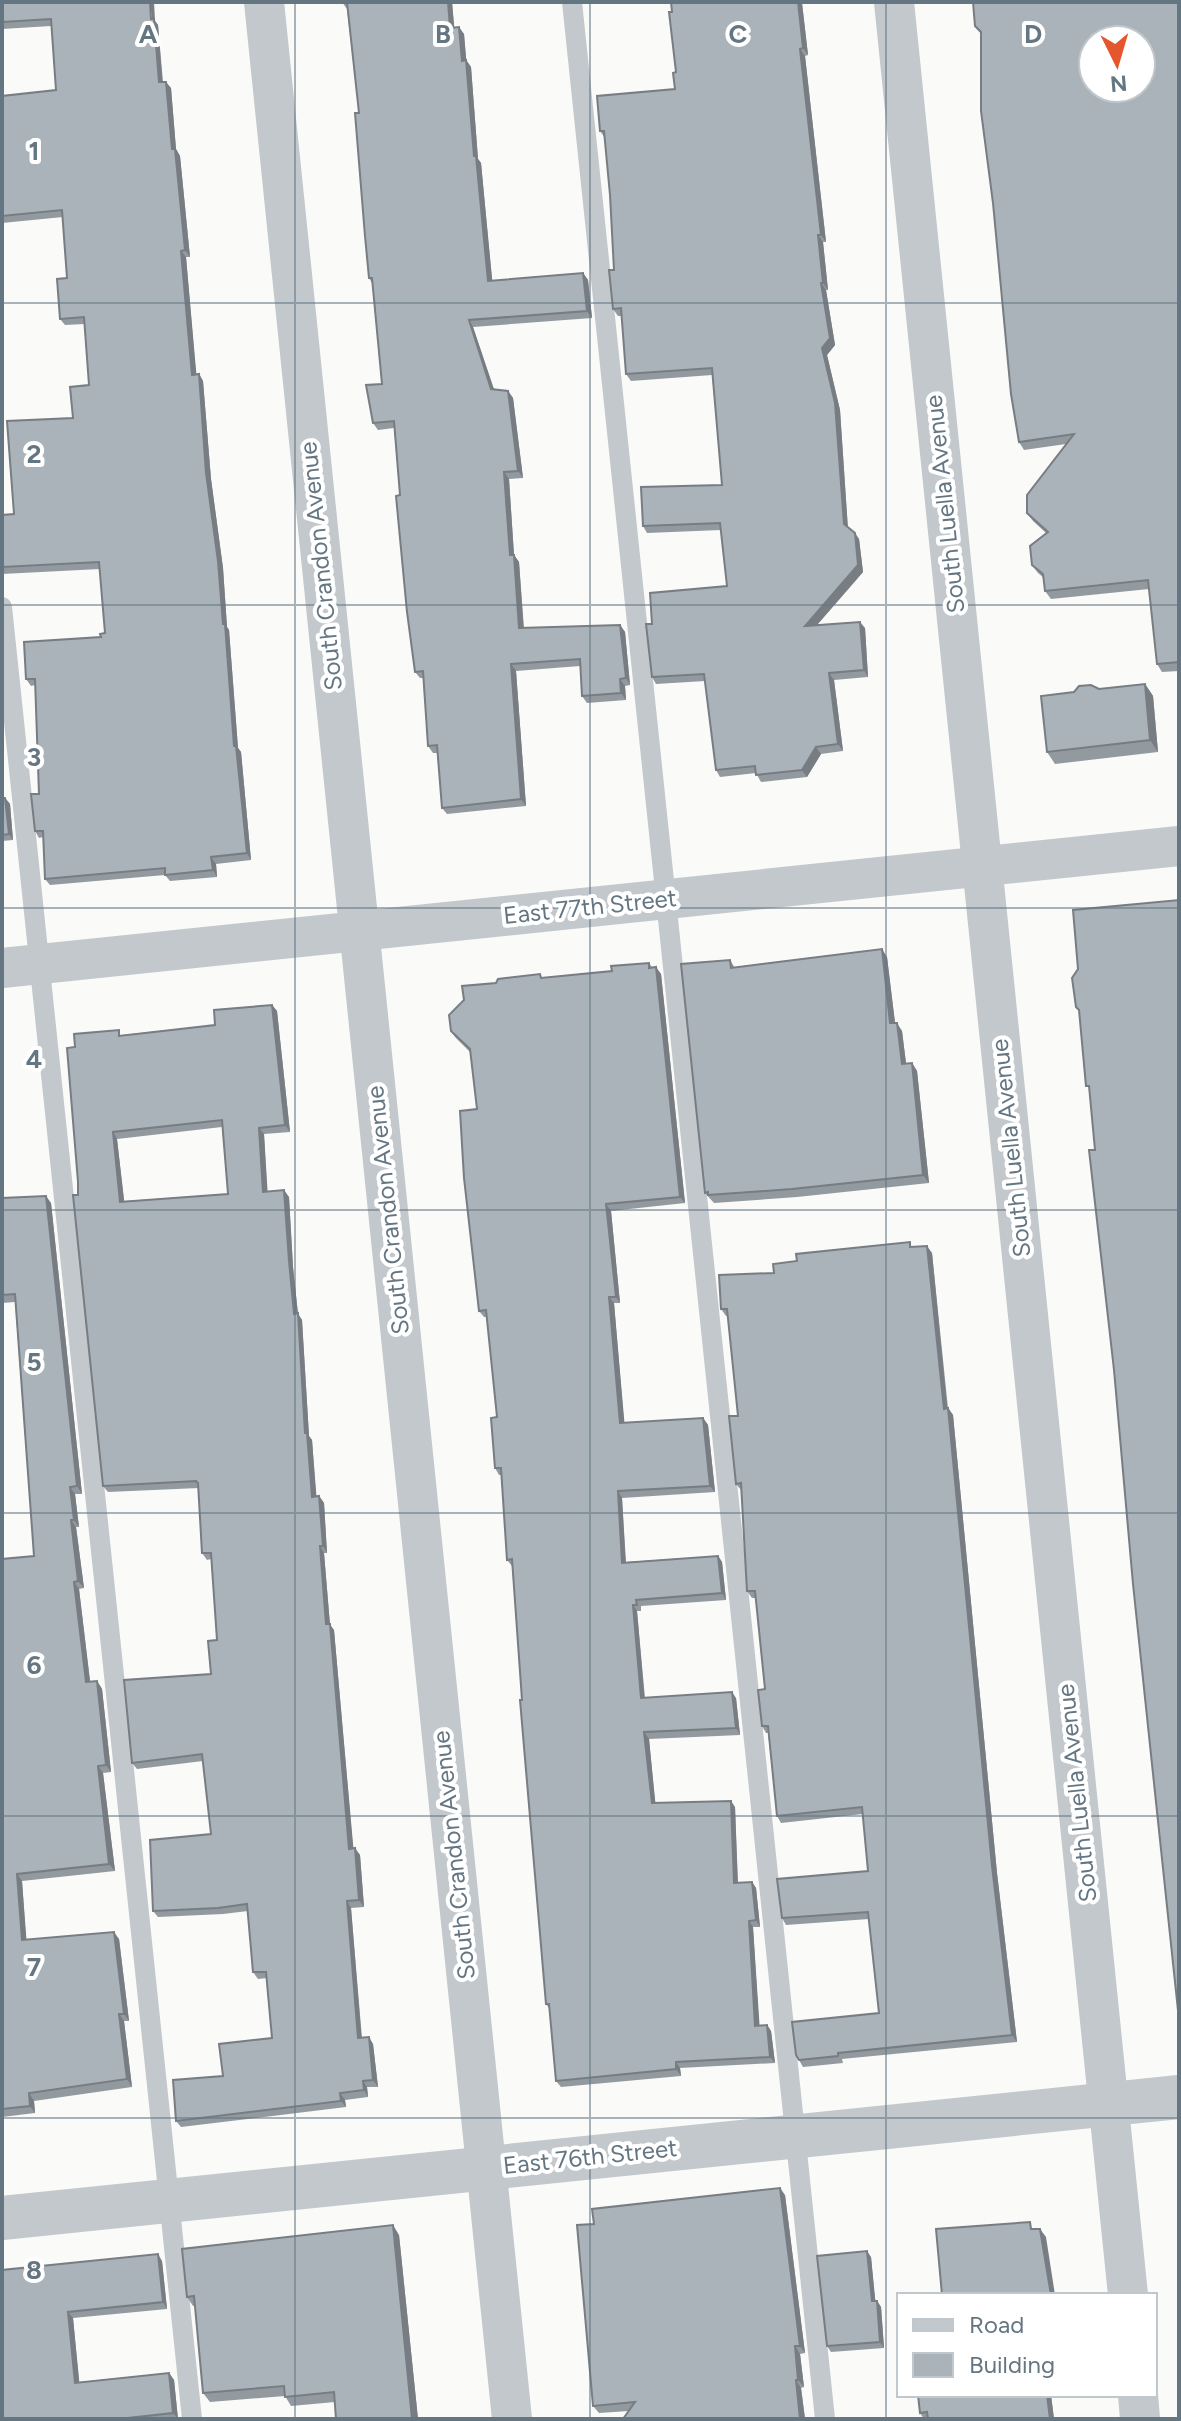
<svg xmlns="http://www.w3.org/2000/svg" width="1181" height="2421" font-family="Figtree,sans-serif">
	<rect width="100%" height="100%" fill="#fafaf8"/>
	<g fill="none" stroke-linecap="round" stroke-linejoin="round">
		<g stroke="#c3c8cc" stroke-width="20">
			<polyline points="572,2 825,2419"/>
			<polyline points="2,607 192,2419"/>
		</g>
		<g stroke="#c3c8cc" stroke-width="40">
			<polyline points="264,2 512,2419"/>
			<polyline points="894,2 1128,2295"/>
			<polyline points="2,968 1179,846"/>
			<polyline points="1138,2395 1140,2419"/>
		</g>
		<polyline stroke="#c3c8cc" stroke-width="44" points="2,2218 1179,2097"/>
	</g>
	<g fill="#929a9f" fill-rule="evenodd">
		<polygon points="2,2 155,21 158,25 163,82 171,88 176,149 180,156 190,257 186,257 196,375 199,374 203,381 211,479 223,568 227,627 229,630 238,748 241,752 251,860 216,864 217,877 170,881 165,875 50,885 45,879 43,837 39,838 35,831 39,794 35,685 31,686 26,679 101,637 105,633 100,569 2,574 2,515 14,514 73,418 89,385 84,324 65,325 60,319 67,278 63,217 2,223 2,96 56,90 51,26 2,29"/>
		<polygon points="342,2 452,2 454,28 464,34 466,60 471,67 478,159 481,163 492,281 583,273 588,280 592,318 473,327 494,389 508,391 513,398 523,478 509,479 514,555 519,562 524,628 620,625 625,632 630,685 625,686 626,700 587,703 582,696 580,666 516,671 526,806 447,814 442,808 437,753 433,753 428,746 423,678 420,678 415,672 394,428 378,430 373,423 382,384 372,283 369,278 359,113 347,9"/>
		<polygon points="1179,2 1179,671 1162,672 1157,664 1149,589 1051,599 1045,591 1044,578 1038,573 1032,565 1046,533 1033,521 1027,513 1066,444 1024,450 1019,442 981,34 975,26"/>
		<polygon points="802,3 808,55 805,56 826,242 823,242 828,290 826,290 835,345 827,355 840,410 848,528 859,539 863,572 817,625 865,628 868,677 834,680 843,751 821,754 807,777 761,782 756,773 720,777 716,770 705,681 656,684 652,677 652,624 727,586 721,530 647,533 643,526 722,485 712,375 631,381 626,374 621,316 618,316 613,309 614,270 610,195 605,138 600,131 675,89 676,72 672,12"/>
		<polygon points="1145,684 1153,696 1158,752 1055,764 1047,752"/>
		<polygon points="2,798 5,798 10,804 13,840 2,841"/>
		<polygon points="887,957 895,1023 902,1031 906,1063 912,1063 917,1071 929,1183 797,1197 714,1203 705,1193 730,960 735,968"/>
		<polygon points="649,963 652,967 661,974 685,1203 611,1211 620,1303 614,1303 624,1423 703,1418 708,1425 715,1492 622,1498 626,1562 718,1556 722,1562 726,1600 641,1606 641,1611 637,1611 645,1698 736,1698 740,1735 649,1739 655,1802 735,1807 738,1883 752,1882 756,1888 760,1927 753,1927 759,2026 767,2025 771,2031 775,2063 680,2068 681,2076 561,2087 556,2081 549,2008 546,2004 512,1566 507,1560 501,1475 499,1475 495,1468 497,1417 487,1317 484,1317 479,1311 477,1109 470,1052 455,1037 451,1031 543,978 612,971"/>
		<path d="M272,1005l5,6 13,121 -26,2 3,57 22,6 4,70 5,47 4,6 7,116 3,4 4,56h3l5,7 3,50h-3l6,72 4,5 19,218 7,7 4,52 -13,1 11,130 11,6 5,43h-11l1,10 -23,3 1,7 -165,20 -5,-6 47,-45 49,-38 -5,-60 -9,1 -5,-7 -5,-61 -25,3 -65,3 -5,-6 58,-77 -8,-73 -66,8 -5,-6 79,-89 6,-34 -6,-81 -4,1 -5,-7 -3,-65 -91,4 -5,-6 -25,-291 -3,-148 47,-12 93,-10zM222,1127l6,67 -104,7 -7,-62z"/>
		<polygon points="2,1198 51,1203 82,1494 75,1494 79,1527 76,1527 84,1588 79,1589 90,1682 97,1681 102,1689 111,1772 103,1773 115,1871 22,1881 26,1939 119,1939 129,2021 124,2021 132,2087 34,2101 35,2113 2,2117 2,1559 34,1556 15,1302 2,1303"/>
		<polygon points="914,1247 932,1253 948,1408 953,1415 997,1873 1017,2042 842,2059 843,2063 803,2067 799,2060 879,2013 869,1919 786,1925 782,1918 868,1871 863,1814 781,1823 777,1816 768,1733 766,1733 762,1726 765,1689 756,1598 752,1598 747,1591 742,1491 736,1484 738,1416 728,1316 726,1316 721,1309 774,1273"/>
		<polygon points="785,2195 805,2353 800,2354 804,2387 801,2388 805,2419 623,2419 629,2411 599,2413 593,2406 594,2224"/>
		<polygon points="399,2235 418,2419 336,2419 335,2402 291,2406 285,2396 210,2402 203,2393 195,2306 193,2306 187,2297"/>
		<polygon points="871,2257 875,2301 877,2301 881,2307 884,2348 831,2352 827,2346"/>
		<polygon points="162,2261 167,2309 73,2318 79,2382 169,2373 174,2380 178,2419 2,2419 2,2270"/>
		<polygon points="1051,2395 1054,2419 924,2419 920,2413"/>
	</g>
	<g fill="#777d82">
		<polygon points="150,2 154,2 155,21 158,25 163,89 159,82"/>
		<polygon points="448,2 452,2 455,35 450,28"/>
		<polygon points="798,2 802,3 808,55 803,48"/>
		<polygon points="459,27 464,34 467,68 462,61"/>
		<polygon points="800,49 805,56 826,242 821,235"/>
		<polygon points="466,60 471,67 478,159 481,163 493,288 488,281 474,156"/>
		<polygon points="166,82 171,88 176,149 180,156 190,257 185,250 172,149"/>
		<polygon points="818,235 823,242 828,290 823,283"/>
		<polygon points="181,251 186,257 197,381 192,375"/>
		<polygon points="583,273 588,280 592,318 587,311"/>
		<polygon points="821,283 826,290 835,345 827,355 840,410 848,531 844,524 822,348"/>
		<polygon points="469,320 473,327 496,396 491,389"/>
		<polygon points="199,374 203,381 211,479 223,568 227,627 229,630 238,748 241,752 251,860 247,853 234,746 223,624 206,473"/>
		<polygon points="508,391 513,398 523,478 518,471"/>
		<polygon points="504,472 509,479 514,555 519,562 524,635 519,628 510,555"/>
		<polygon points="855,533 859,539 863,572 810,633 805,626"/>
		<polygon points="860,622 865,628 868,677 864,670"/>
		<polygon points="620,625 625,632 630,685 626,678"/>
		<polygon points="511,664 516,671 526,806 521,799"/>
		<polygon points="829,673 834,680 843,751 838,744"/>
		<polygon points="620,679 625,686 626,700 621,693"/>
		<polygon points="1145,684 1153,696 1158,752 1150,740"/>
		<polygon points="816,747 821,754 807,777 802,770"/>
		<polygon points="5,798 10,804 13,840 9,834"/>
		<polygon points="211,857 216,864 217,877 213,870"/>
		<polygon points="882,949 887,957 896,1031 890,1023"/>
		<polygon points="656,967 661,974 685,1203 680,1197"/>
		<polygon points="272,1005 277,1011 290,1132 285,1125"/>
		<polygon points="897,1023 902,1031 907,1072 902,1064"/>
		<polygon points="912,1063 917,1071 929,1183 923,1175"/>
		<polygon points="259,1128 264,1134 268,1198 263,1192"/>
		<polygon points="113,1132 117,1139 125,1208 120,1202"/>
		<polygon points="284,1190 289,1197 293,1267 298,1314 302,1320 309,1436 312,1440 317,1503 312,1497 305,1433 289,1261"/>
		<polygon points="46,1196 51,1203 82,1494 77,1486"/>
		<polygon points="606,1204 611,1211 620,1303 616,1297"/>
		<polygon points="927,1246 932,1253 948,1416 944,1409"/>
		<polygon points="609,1297 614,1303 625,1429 620,1423"/>
		<polygon points="948,1408 953,1415 997,1873 1017,2042 1012,2035 992,1866"/>
		<polygon points="703,1418 708,1425 715,1492 710,1486"/>
		<polygon points="70,1487 75,1494 79,1527 74,1520"/>
		<polygon points="618,1491 622,1498 626,1569 622,1563"/>
		<polygon points="319,1496 324,1503 327,1553 323,1546"/>
		<polygon points="71,1520 76,1527 84,1588 78,1581"/>
		<polygon points="320,1546 324,1553 330,1625 334,1630 354,1855 349,1849 326,1624"/>
		<polygon points="718,1556 722,1562 726,1600 722,1593"/>
		<polygon points="74,1582 79,1589 91,1689 86,1682"/>
		<polygon points="633,1605 637,1611 645,1704 641,1698"/>
		<polygon points="97,1681 102,1689 111,1772 106,1765"/>
		<polygon points="732,1692 736,1698 740,1735 736,1728"/>
		<polygon points="644,1732 649,1739 656,1809 652,1803"/>
		<polygon points="98,1766 103,1773 115,1871 109,1864"/>
		<polygon points="731,1801 735,1807 738,1890 734,1883"/>
		<polygon points="355,1848 360,1855 364,1907 359,1900"/>
		<polygon points="17,1874 22,1881 27,1947 22,1940"/>
		<polygon points="752,1882 756,1888 760,1927 756,1920"/>
		<polygon points="347,1901 351,1908 362,2044 358,2038"/>
		<polygon points="749,1921 753,1927 760,2032 755,2026"/>
		<polygon points="114,1932 119,1939 129,2021 124,2014"/>
		<polygon points="119,2014 124,2021 132,2087 127,2079"/>
		<polygon points="767,2025 771,2031 775,2063 770,2057"/>
		<polygon points="369,2037 373,2044 378,2087 373,2080"/>
		<polygon points="676,2062 680,2068 681,2076 676,2069"/>
		<polygon points="363,2081 367,2087 368,2097 364,2090"/>
		<polygon points="29,2093 34,2101 35,2113 30,2106"/>
		<polygon points="340,2093 345,2100 346,2107 341,2101"/>
		<polygon points="780,2188 785,2195 805,2353 800,2346"/>
		<polygon points="393,2225 399,2235 418,2419 412,2419"/>
		<polygon points="1040,2229 1046,2237 1055,2295 1051,2295"/>
		<polygon points="867,2251 871,2257 876,2307 872,2301"/>
		<polygon points="158,2254 162,2261 167,2309 163,2302"/>
		<polygon points="877,2301 881,2307 884,2348 880,2342"/>
		<polygon points="68,2312 73,2318 80,2389 75,2383"/>
		<polygon points="795,2346 800,2354 804,2387 798,2380"/>
		<polygon points="169,2373 174,2380 178,2419 173,2413"/>
		<polygon points="796,2380 801,2388 805,2419 800,2419"/>
		<polygon points="1047,2395 1051,2395 1054,2419 1050,2419"/>
	</g>
	<g fill="#aab3b9" stroke="#777d82" stroke-width="2" fill-rule="evenodd">
		<polygon points="2,2 150,2 151,19 154,19 159,82 166,82 172,149 175,149 185,250 181,251 192,375 199,374 206,473 218,561 223,624 225,624 234,746 236,746 247,853 211,857 213,870 165,875 165,868 45,879 43,831 35,831 31,794 39,794 35,679 26,679 24,642 101,637 100,634 105,633 99,562 2,567 2,515 14,514 7,421 73,418 70,387 89,385 84,317 60,319 57,279 67,278 62,210 2,216 2,96 56,90 51,19 2,22"/>
		<polygon points="347,2 448,2 450,28 459,27 462,61 466,60 474,156 476,156 488,281 583,273 587,311 469,320 491,389 508,391 518,471 504,472 510,555 514,555 519,628 620,625 626,678 620,679 621,693 582,696 580,659 511,664 521,799 442,808 437,745 428,746 423,671 415,672 407,612 396,496 400,495 394,421 373,423 366,385 382,384 372,278 369,278 365,236 355,113 359,113"/>
		<polygon points="671,2 798,2 803,48 800,49 821,235 818,235 823,283 821,283 830,338 822,348 835,403 844,524 855,533 858,565 805,626 860,622 864,670 829,673 838,744 816,747 802,770 756,775 755,766 716,770 704,674 652,677 646,624 652,624 650,593 727,586 720,523 643,526 641,487 722,485 712,368 626,374 621,308 613,309 609,270 614,270 610,195 604,131 600,131 597,96 675,89 673,73 676,72 669,12 672,12"/>
		<path d="M973,2h206v660l-22,2 -9,-84 -103,11 -2,-17 -11,-9 -2,-19 18,-14 -21,-19v-18l47,-61 -55,8 -8,-48 -18,-191 -12,-92v-79l-6,-6zM1093,40h48v48h-48z"/>
		<polygon points="1145,684 1150,740 1047,752 1041,696 1074,692 1079,686 1091,685 1099,689"/>
		<polygon points="2,798 5,798 9,834 2,835"/>
		<polygon points="1179,900 1179,2020 1133,1584 1114,1370 1089,1150 1095,1150 1089,1086 1086,1086 1079,1010 1076,1007 1072,978 1078,969 1073,910"/>
		<polygon points="882,949 890,1023 897,1023 902,1064 912,1063 923,1175 792,1189 708,1195 708,1192 705,1193 681,964 730,960 731,968"/>
		<polygon points="649,963 649,968 656,967 680,1197 606,1204 616,1297 609,1297 620,1423 703,1418 710,1486 618,1491 622,1563 718,1556 722,1593 636,1600 637,1605 633,1605 641,1698 732,1692 736,1728 644,1732 652,1803 731,1801 734,1883 752,1882 756,1920 749,1921 755,2026 767,2025 770,2057 676,2062 676,2069 556,2081 549,2004 546,2004 520,1700 522,1700 512,1559 507,1560 501,1468 495,1468 491,1418 497,1417 486,1310 479,1311 464,1178 460,1111 477,1109 470,1049 451,1031 449,1015 464,1000 462,986 496,983 498,979 540,974 541,978 612,971 611,966"/>
		<path d="M272,1005l13,120 -26,3 4,64 21,-2 5,71 5,53 4,-1 7,120h2l5,64 7,-1 4,50h-3l6,78h4l19,225 6,-1 4,52 -12,1 11,137 11,-1 4,43 -10,1 1,9 -24,3 1,8 -165,20 -3,-41 50,-4 -4,-32 53,-6 -6,-66h-13l-6,-68 -29,4 -65,3 -3,-71 61,-6 -9,-80 -70,9 -8,-83 87,-6 -3,-33 9,-1 -6,-87h-9l-4,-70 -2,-2 -93,5 -30,-291h5v-13l-11,-134 8,-1 -1,-13 45,-4v6l96,-11 -1,-15zM222,1120l6,74 -108,8 -7,-70z"/>
		<polygon points="46,1196 77,1486 70,1487 74,1520 71,1520 78,1581 74,1582 86,1682 97,1681 106,1765 98,1766 109,1864 17,1874 22,1940 114,1932 124,2014 119,2014 127,2079 29,2093 30,2106 2,2109 2,1559 34,1556 15,1294 2,1295 2,1198"/>
		<polygon points="910,1242 910,1247 927,1246 944,1409 948,1408 992,1866 1012,2035 838,2053 838,2056 799,2060 796,2055 792,2022 879,2013 868,1912 782,1918 777,1879 868,1871 862,1807 777,1816 768,1726 762,1726 758,1690 765,1689 755,1591 747,1591 741,1483 736,1484 729,1416 738,1416 727,1309 721,1309 719,1275 774,1273 773,1264 797,1261 796,1254"/>
		<polygon points="780,2188 800,2346 795,2346 798,2380 796,2380 800,2419 623,2419 635,2402 593,2406 577,2225 594,2224 592,2209"/>
		<polygon points="1030,2222 1031,2229 1040,2229 1051,2295 942,2295 936,2229"/>
		<polygon points="393,2225 412,2419 336,2419 334,2392 285,2397 284,2386 203,2393 194,2296 187,2297 182,2249"/>
		<polygon points="867,2251 872,2301 877,2301 880,2342 827,2346 817,2256"/>
		<polygon points="158,2254 163,2302 68,2312 75,2383 169,2373 173,2413 118,2419 2,2419 2,2270"/>
		<polygon points="918,2395 1047,2395 1050,2419 928,2419 927,2412 920,2413"/>
	</g>
	<path fill="none" stroke="#657683" stroke-width="2" stroke-opacity="0.55" d="M295,2v2417M590,2v2417M886,2v2417M2,303h1177M2,605h1177M2,908h1177M2,1210h1177M2,1513h1177M2,1816h1177M2,2118h1177"/>
	<g text-anchor="middle" stroke-width="8" stroke-linejoin="round" paint-order="stroke">
		<g font-size="24" fill="#657683" stroke="#fff">
			<text transform="translate(945 504) rotate(-96)" y="8">South Luella Avenue</text>
			<text transform="translate(321 566) rotate(-96)" y="8">South Crandon Avenue</text>
			<text transform="translate(590 907) rotate(-6)" y="8">East 77th Street</text>
			<text transform="translate(1011 1148) rotate(-96)" y="8">South Luella Avenue</text>
			<text transform="translate(388 1210) rotate(-96)" y="8">South Crandon Avenue</text>
			<text transform="translate(1077 1793) rotate(-96)" y="8">South Luella Avenue</text>
			<text transform="translate(454 1855) rotate(-96)" y="8">South Crandon Avenue</text>
			<text transform="translate(590 2157) rotate(-6)" y="8">East 76th Street</text>
		</g>
	</g>
	<g font-size="26" text-anchor="middle" font-weight="bold" fill="#657683" stroke="#fff" stroke-width="8" stroke-linejoin="round" paint-order="stroke">
		<text x="148" y="43">A</text>
		<text x="443" y="43">B</text>
		<text x="738" y="43">C</text>
		<text x="1033" y="43">D</text>
		<text x="34" y="160">1</text>
		<text x="34" y="463">2</text>
		<text x="34" y="766">3</text>
		<text x="34" y="1068">4</text>
		<text x="34" y="1371">5</text>
		<text x="34" y="1674">6</text>
		<text x="34" y="1976">7</text>
		<text x="34" y="2279">8</text>
	</g>
	<rect width="1181" height="2421" fill="none" stroke="#657683" stroke-width="8"/>
	<rect x="897" y="2293" width="260" height="104" fill="#ffffff" stroke="#c1c8cd" stroke-width="2"/>
	<rect x="913" y="2319" width="40" height="12" fill="#c3c8cc" stroke="#c1c8cd" stroke-width="2"/>
	<text x="969" y="2333" font-size="24" fill="#657683">Road</text>
	<rect x="913" y="2353" width="40" height="24" fill="#aab3b9" stroke="#c1c8cd" stroke-width="2"/>
	<text x="969" y="2373" font-size="24" fill="#657683">Building</text>
	<g transform="translate(1117 64) rotate(175)"><circle r="38" fill="#ffffff" stroke="#c1c8cd" stroke-width="2"/>
	<path d="M0-6L14 30L0 20L-14 30Z" fill="#e4572e"/>
	<text y="-12" font-size="22" font-weight="bold" text-anchor="middle" fill="#657683">N</text>
	</g>
</svg>
